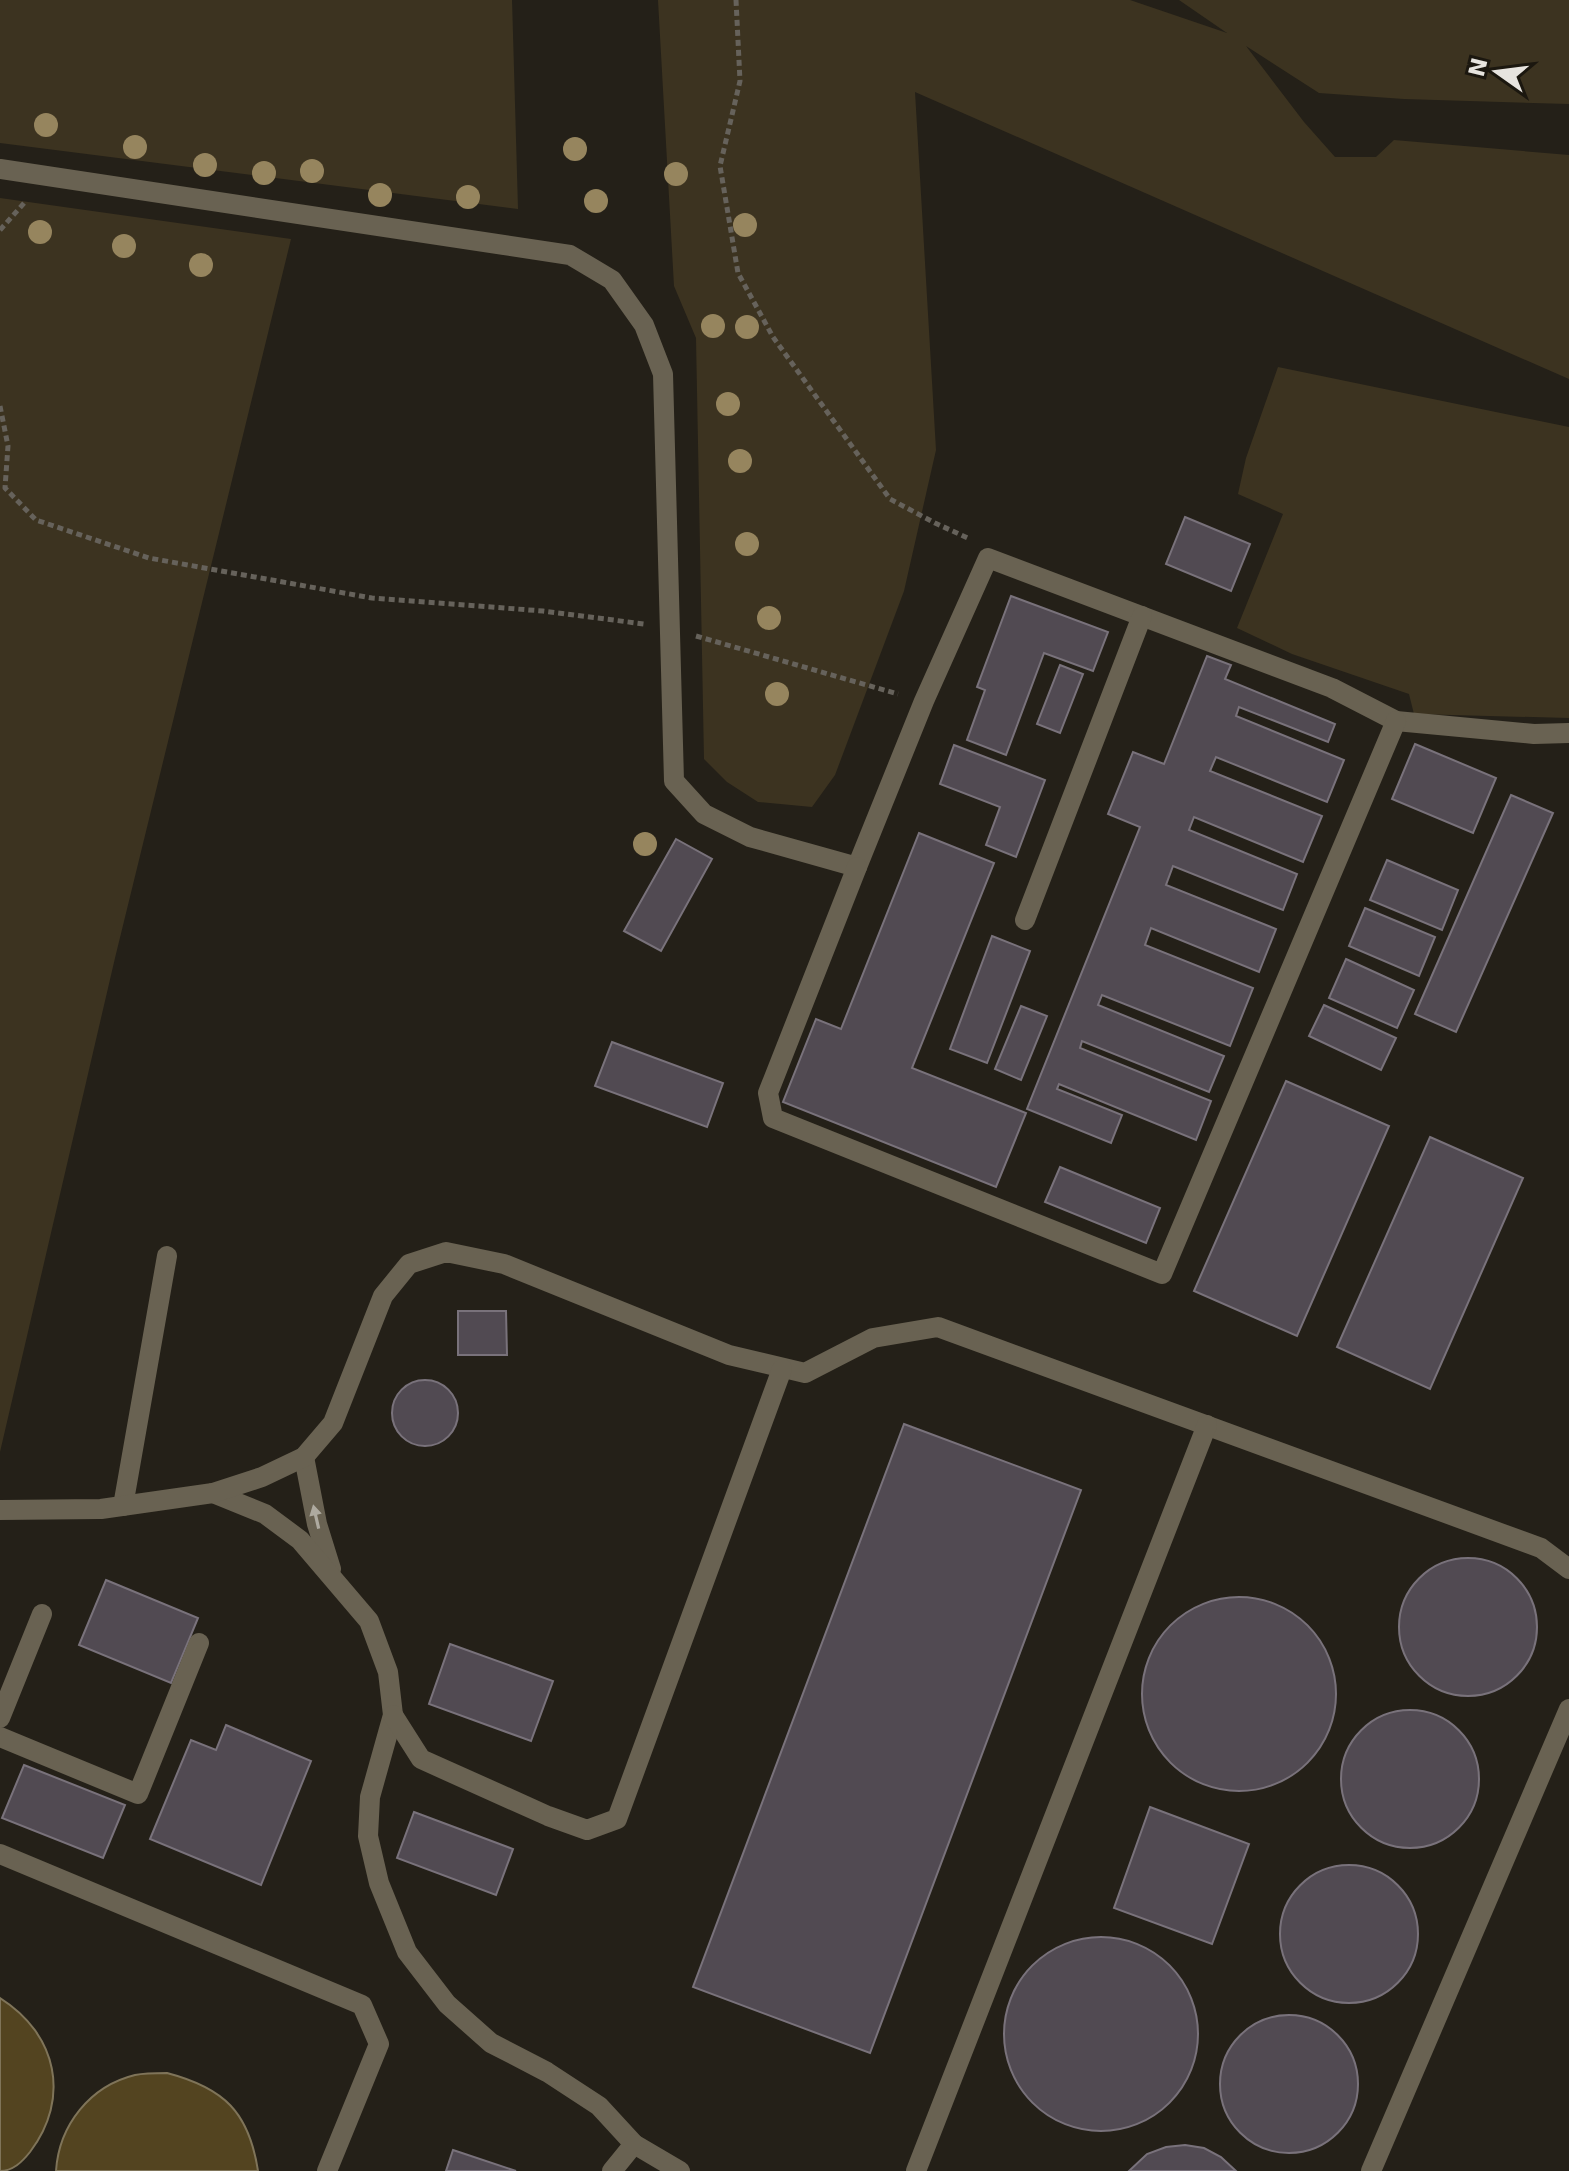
<svg xmlns="http://www.w3.org/2000/svg" width="1569" height="2171" font-family="'DejaVu Sans',sans-serif">
	<rect width="100%" height="100%" fill="#242018"/>
	<g fill="#3c3320">
		<polygon points="0,0 512,0 518,209 0,143"/>
		<polygon points="658,0 1130,0 1227,33 1179,0 1569,0 1569,104 1404,99 1319,93 1246,46 1304,122 1335,157 1376,157 1394,140 1569,155 1569,379 915,92 936,450 904,591 835,775 812,807 758,802 727,782 704,759 696,338 674,286"/>
		<polygon points="0,198 291,239 115,958 0,1452"/>
		<polygon points="1278,367 1569,427 1569,718 1414,714 1409,694 1292,654 1237,628 1283,514 1238,494 1246,458"/>
	</g>
	<g fill="#534420" stroke="#7f7459" stroke-width="2">
		<path d="M0,1998c57,36 71,100 30,154 -8,10 -17,19 -30,19z"/>
		<path d="M167,2073c57,15 82,39 91,98h-202c3,-46 34,-85 79,-96 10,-2 22,-2 32,-2z"/>
	</g>
	<g fill="#514a52" stroke="#79727b" stroke-width="2">
		<polygon points="1185,517 1250,544 1231,591 1166,564"/>
		<polygon points="1011,596 1108,632 1093,671 1044,653 1006,755 967,740 985,690 977,687"/>
		<polygon points="1207,656 1231,665 1225,679 1335,724 1328,742 1239,707 1236,716 1344,760 1327,802 1216,757 1210,771 1322,816 1303,862 1194,817 1189,830 1297,874 1283,910 1173,866 1166,885 1276,929 1259,972 1151,928 1145,945 1253,988 1230,1046 1102,995 1098,1005 1224,1056 1209,1092 1082,1041 1080,1048 1211,1101 1196,1140 1059,1084 1057,1089 1122,1115 1111,1143 1027,1109 1140,827 1108,814 1133,752 1164,764"/>
		<polygon points="1060,665 1083,674 1060,733 1037,724"/>
		<polygon points="1415,744 1496,778 1473,833 1392,799"/>
		<polygon points="954,745 1045,780 1016,857 986,845 1000,807 940,784"/>
		<polygon points="1511,795 1553,813 1456,1032 1415,1014"/>
		<polygon points="919,833 994,863 912,1068 1026,1113 996,1187 783,1102 816,1019 841,1029"/>
		<polygon points="676,839 712,859 661,951 624,931"/>
		<polygon points="1387,860 1458,890 1442,930 1370,900"/>
		<polygon points="1365,908 1435,937 1419,976 1349,946"/>
		<polygon points="992,936 1030,951 987,1063 950,1049"/>
		<polygon points="1346,959 1414,990 1397,1028 1329,998"/>
		<polygon points="1324,1005 1396,1038 1381,1070 1309,1036"/>
		<polygon points="1021,1006 1047,1016 1021,1080 995,1069"/>
		<polygon points="612,1042 723,1083 707,1127 595,1086"/>
		<polygon points="1286,1081 1389,1126 1297,1336 1194,1291"/>
		<polygon points="1430,1137 1523,1178 1430,1389 1337,1347"/>
		<polygon points="1060,1167 1160,1208 1146,1243 1045,1202"/>
		<polygon points="458,1311 506,1311 507,1355 458,1355"/>
		<circle cx="425" cy="1413" r="33"/>
		<polygon points="904,1424 1081,1490 870,2053 693,1987"/>
		<circle cx="1468" cy="1627" r="69"/>
		<polygon points="106,1580 198,1618 171,1683 79,1645"/>
		<circle cx="1239" cy="1694" r="97"/>
		<polygon points="450,1644 553,1681 531,1741 429,1704"/>
		<circle cx="1410" cy="1779" r="69"/>
		<polygon points="226,1725 311,1761 261,1885 150,1839 191,1740 216,1750"/>
		<polygon points="24,1765 125,1805 103,1858 2,1818"/>
		<polygon points="1150,1807 1249,1844 1212,1944 1114,1908"/>
		<polygon points="414,1812 513,1849 496,1895 397,1858"/>
		<circle cx="1349" cy="1934" r="69"/>
		<circle cx="1101" cy="2034" r="97"/>
		<circle cx="1289" cy="2084" r="69"/>
		<polygon points="1185,2145 1204,2148 1221,2157 1236,2171 1129,2171 1147,2154 1166,2147"/>
		<polygon points="453,2150 516,2171 446,2171"/>
	</g>
	<g fill="none" stroke-linecap="round" stroke-linejoin="round">
		<g stroke="#66625b" stroke-width="5" stroke-dasharray="6 4" stroke-linecap="butt">
			<polyline points="736,0 740,81 720,166 738,273 773,337 890,499 935,523 970,539"/>
			<polyline points="0,230 26,201"/>
			<polyline points="0,406 8,446 5,488 36,520 149,558 372,598 543,611 644,624"/>
			<polyline points="696,636 898,694"/>
		</g>
		<g stroke="#696252" stroke-width="20">
			<polyline points="0,169 570,255 612,280 644,325 663,374 674,781 704,814 750,837 857,867 924,701 988,558 1332,688 1396,721 1534,734 1569,733"/>
			<polyline points="857,867 768,1093 773,1118 1162,1274 1396,721"/>
			<polyline points="1025,920 1142,616"/>
			<polyline points="304,1457 317,1524 331,1569"/>
			<polyline points="213,1493 265,1514 300,1540 369,1621 388,1672 393,1715 370,1797 368,1836 379,1883 407,1952 447,2004 491,2043 547,2072 599,2106 634,2144 680,2171"/>
			<polyline points="123,1506 167,1256"/>
			<polyline points="0,1510 101,1509 213,1493 262,1477 304,1457 333,1423 383,1296 409,1264 446,1252 504,1264 729,1355 805,1373 873,1338 938,1327 1541,1548 1569,1569"/>
			<polyline points="393,1715 421,1759 548,1816 587,1830 617,1819 782,1369"/>
			<polyline points="0,1718 42,1614"/>
			<polyline points="0,1737 138,1794 199,1643"/>
			<polyline points="0,1854 362,2005 379,2044 327,2171"/>
			<polyline points="612,2171 634,2144"/>
			<polyline points="916,2171 1207,1425"/>
			<polyline points="1371,2171 1569,1709"/>
		</g>
	</g>
	<g fill="#96855e">
		<circle cx="46" cy="125" r="12"/>
		<circle cx="135" cy="147" r="12"/>
		<circle cx="575" cy="149" r="12"/>
		<circle cx="205" cy="165" r="12"/>
		<circle cx="312" cy="171" r="12"/>
		<circle cx="264" cy="173" r="12"/>
		<circle cx="676" cy="174" r="12"/>
		<circle cx="380" cy="195" r="12"/>
		<circle cx="468" cy="197" r="12"/>
		<circle cx="596" cy="201" r="12"/>
		<circle cx="745" cy="225" r="12"/>
		<circle cx="40" cy="232" r="12"/>
		<circle cx="124" cy="246" r="12"/>
		<circle cx="201" cy="265" r="12"/>
		<circle cx="713" cy="326" r="12"/>
		<circle cx="747" cy="327" r="12"/>
		<circle cx="728" cy="404" r="12"/>
		<circle cx="740" cy="461" r="12"/>
		<circle cx="747" cy="544" r="12"/>
		<circle cx="769" cy="618" r="12"/>
		<circle cx="777" cy="694" r="12"/>
		<circle cx="645" cy="844" r="12"/>
	</g>
	<defs><path id="oneway-solid" d="M-6-.8H1V-3.2L6.5 0L1 3.2V.8H-6Z" transform="scale(2)"/></defs>
	<use fill="#aeaaa0" href="#oneway-solid" transform="translate(316 1517) rotate(-103)"/>
	<g transform="translate(1497 72) rotate(284)" stroke="#1b170f" stroke-width="6" paint-order="stroke">
	<path d="M0-6L14 30L0 20L-14 30Z" fill="#e7e4df"/>
	<text y="-12" font-size="22" font-weight="bold" text-anchor="middle" fill="#e7e4df">N</text>
	</g>
</svg>
